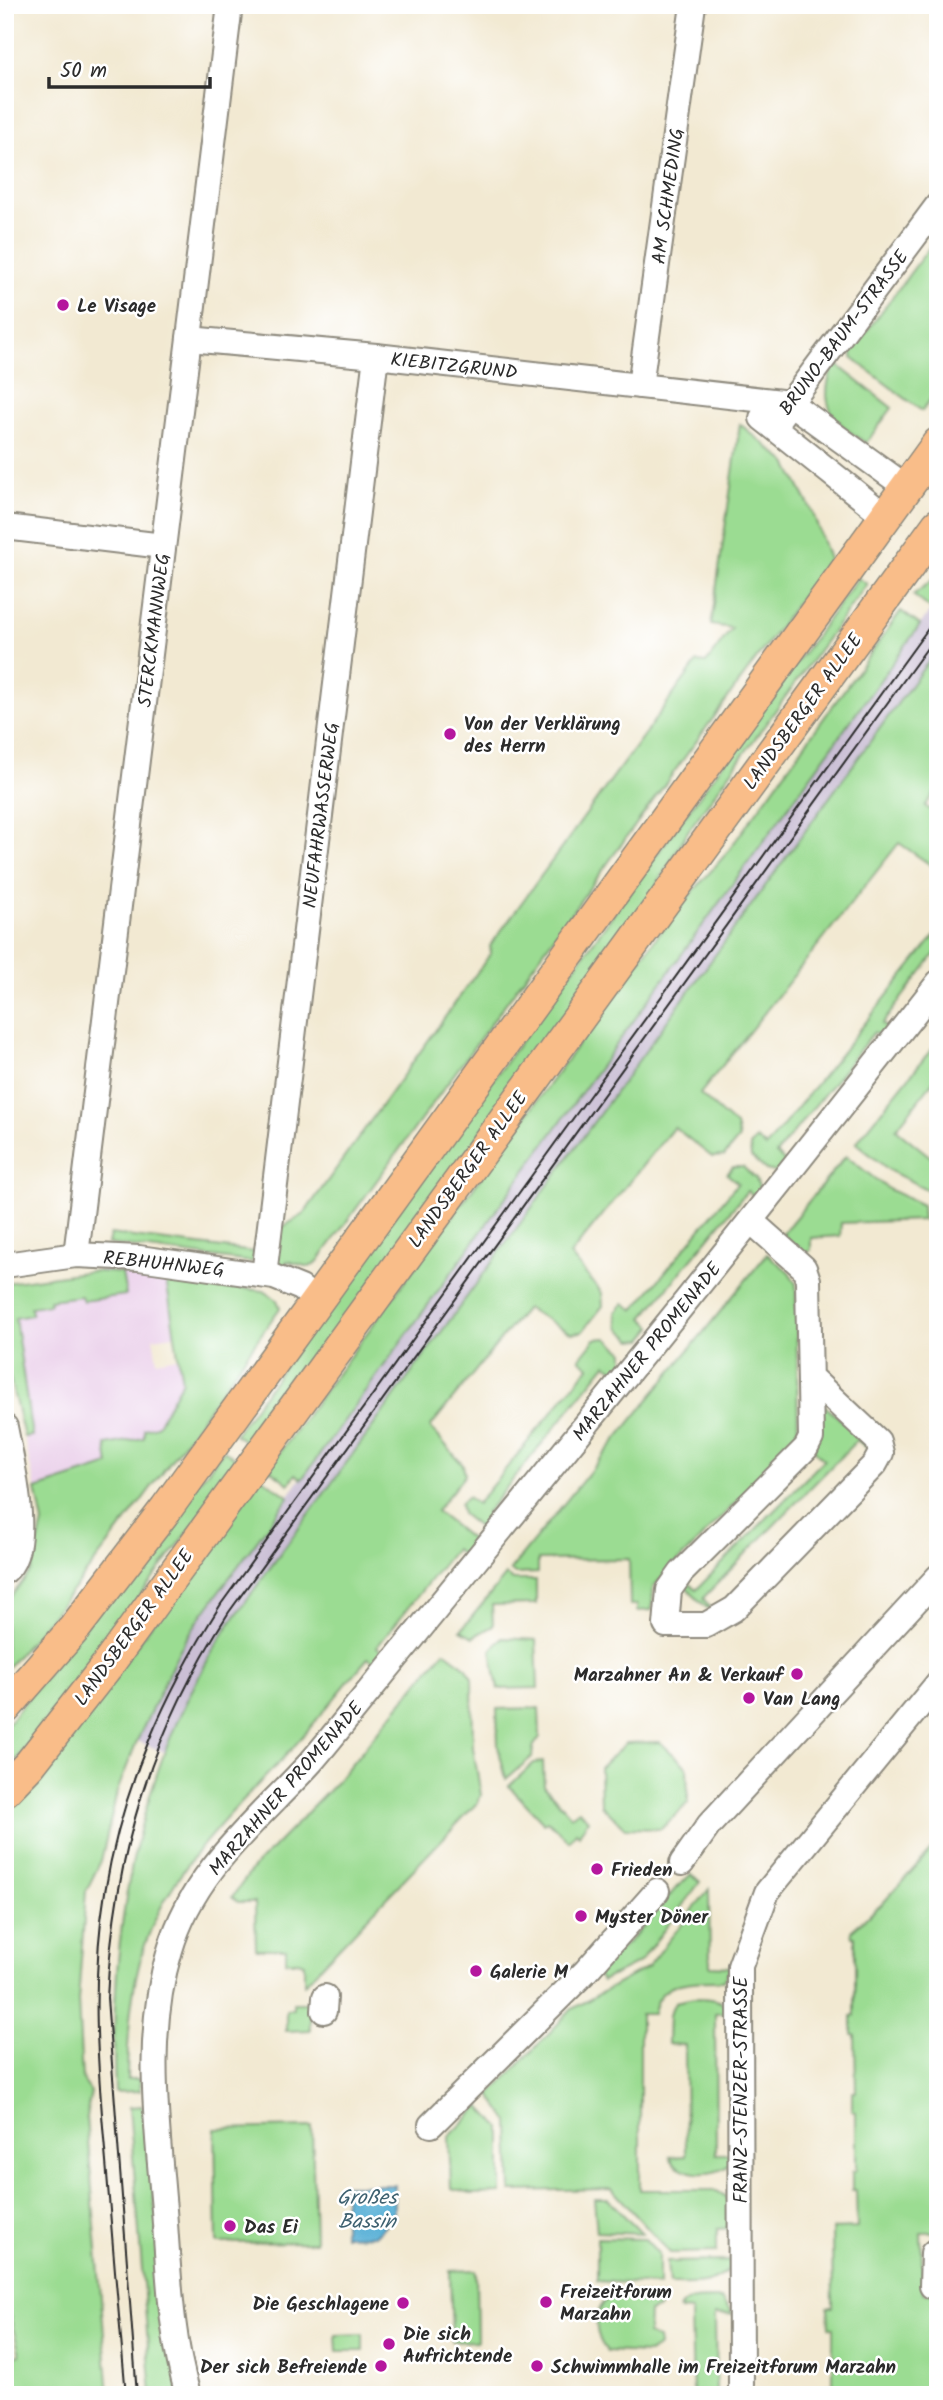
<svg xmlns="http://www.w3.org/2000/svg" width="943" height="2400" font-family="Kalam,sans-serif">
	<rect width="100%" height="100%" fill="#fff"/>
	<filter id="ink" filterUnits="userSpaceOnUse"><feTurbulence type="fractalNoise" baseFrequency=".0143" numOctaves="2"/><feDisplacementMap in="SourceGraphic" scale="14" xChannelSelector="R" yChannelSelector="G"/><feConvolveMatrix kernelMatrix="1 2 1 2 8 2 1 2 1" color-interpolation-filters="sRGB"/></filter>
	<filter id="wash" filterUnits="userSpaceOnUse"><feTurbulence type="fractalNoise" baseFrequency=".00686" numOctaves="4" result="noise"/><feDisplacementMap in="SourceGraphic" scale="28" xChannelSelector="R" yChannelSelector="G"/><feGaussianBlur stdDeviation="1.57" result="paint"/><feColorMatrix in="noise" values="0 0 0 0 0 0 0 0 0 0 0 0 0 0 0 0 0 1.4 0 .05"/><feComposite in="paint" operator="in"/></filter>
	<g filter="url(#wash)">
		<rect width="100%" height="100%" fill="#f2e9d2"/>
		<polygon fill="#ebd1eb" points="103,1269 166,1279 174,1335 153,1338 157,1361 177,1357 182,1382 157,1426 109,1465 36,1489 5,1358 5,1283"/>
		<polygon fill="#cbbfd5" points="938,600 938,648 222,1636 188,1698 164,1752 137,1741 179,1651 199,1619"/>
		<g fill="#9bdc92" stroke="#63845e" stroke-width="2">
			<polygon points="938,236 938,389 922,411 852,358 852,351"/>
			<path d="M835,363l57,45 -26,35c-34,-21 -50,-40 -31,-80z"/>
			<polygon points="740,424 787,463 813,513 829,559 316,1264 309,1267 287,1261 284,1268 276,1265 272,1233 303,1215 491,953 490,946 697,662 706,663 732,628 711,625"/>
			<polygon points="938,576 938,600 931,609 913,595"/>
			<polygon points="858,578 867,584 688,831 643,909 252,1447 235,1434"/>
			<polygon points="901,611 920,625 302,1479 296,1474 289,1484 268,1468 675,912 726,854"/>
			<path d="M938,648v141l-13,17 13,9v55l-39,-27 -199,251 36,32 3,12 -15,18 -12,1 -38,-30 -104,128 32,38 1,13 -21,26 -11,1 -45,-25 -96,119 33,38 2,10 -29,36 37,30 -1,8 -6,8 -11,-8 -78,98 9,8 -8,10 -10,-7c-27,31 -52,64 -79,94 -56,60 -119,115 -145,196 -14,43 -16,86 -17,131h12l1,12 -25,1c-6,-148 17,-294 89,-425 16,-31 37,-59 58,-88z"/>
			<polygon points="938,932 938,950 882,1024 892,1032 885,1040 874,1032 776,1154 787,1163 779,1173 766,1170 751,1157 750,1146 756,1139 766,1147"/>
			<polygon points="938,1041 938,1075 896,1129 932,1158 938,1152 938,1195 890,1171 856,1143"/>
			<polygon points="846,1156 888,1189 922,1205 923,1220 841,1223 840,1236 811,1238 811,1250 804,1254 782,1234"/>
			<polygon points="733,1167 743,1167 756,1179 762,1194 757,1199 747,1191 643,1318 653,1327 643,1339 633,1340 619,1328 616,1312 624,1303 634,1310 738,1183 727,1174"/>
			<polygon points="110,1234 255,1252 256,1254 251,1262 108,1244"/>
			<polygon points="767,1254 789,1272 796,1284 798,1439 653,1587 652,1610 637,1611 637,1605 630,1605 629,1559 538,1560 538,1573 515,1574 510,1570"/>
			<polygon points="92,1271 122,1273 126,1295 83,1301 81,1296 49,1300 50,1304 31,1307 32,1315 15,1318 32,1436 24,1437 5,1358 5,1283"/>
			<path d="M166,1279l98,12 13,9 3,8c-88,123 -174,249 -275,362v-66l26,-33 12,-48 -7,-34 73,-24 -3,-20 38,-7v-9l13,-3 25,-45z"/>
			<polygon points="607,1338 624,1352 624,1362 616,1371 606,1364 486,1513 495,1521 488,1528 481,1529 462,1514 460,1504 467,1497 477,1504 589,1367 579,1359 595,1339"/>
			<polygon points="819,1401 867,1442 868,1449 857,1440 703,1598 711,1608 707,1608 686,1588 686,1581 696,1590 824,1460 814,1450"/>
			<polygon points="224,1450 241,1462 5,1775 5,1727"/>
			<polygon points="261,1477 289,1497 199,1619 179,1651 137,1741 117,1792 101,1861 86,1891 78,2001 82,2079 91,2092 86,2117 109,2395 5,2395 5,2359 20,2354 5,2298 5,1811 49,1763"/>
			<polygon points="506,1575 513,1580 536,1580 536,1604 492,1605 493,1626 473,1637 461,1630"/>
			<polygon points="502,1638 536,1640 538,1688 498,1689 491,1650"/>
			<polygon points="444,1651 467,1668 472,1678 473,1748 481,1795 478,1802 304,1984 304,1963 286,1961 286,1949 256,1949 255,1902 238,1902 232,1897 255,1866 333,1786"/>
			<polygon points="539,1708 540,1737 533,1747 532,1757 506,1779 498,1746 497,1709"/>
			<polygon points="660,1742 687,1767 688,1803 661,1829 625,1828 601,1805 600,1768 626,1743"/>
			<polygon points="543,1762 544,1786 571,1816 579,1810 588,1820 579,1835 576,1832 569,1841 548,1821 544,1823 509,1786 534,1763"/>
			<polygon points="938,1842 938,2232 921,2232 923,2293 938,2293 938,2395 829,2395 829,2385 833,2385 833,2328 829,2327 828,2307 833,2307 832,2229 857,2228 856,2190 852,2190 852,2172 856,2171 856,2112 852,2111 852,2092 856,2092 855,2035 852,2035 852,2016 855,2016 855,1937 852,1937 851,1931 882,1904"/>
			<polygon points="691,1874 700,1882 640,1962 602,1981 597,1973 649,1921 665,1900"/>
			<path d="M709,1889l1,77 21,1 -8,14c-28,0 -66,-2 -70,33h-13v176h74c20,7 17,21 17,38l-14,1v23l-47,1 -58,-64 -101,2 -2,-69 -19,-27 82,-86 76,-42z"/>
			<path d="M694,1998c15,1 28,-1 36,14l-15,1 1,141h16l-1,9c-15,15 -52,14 -61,-6l16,-1 -1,-111 -17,-1 1,-29 6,-13z"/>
			<polygon points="293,2003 310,2003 310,2030 286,2031 286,2010 293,2009"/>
			<polygon points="142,2106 145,2129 179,2395 152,2395 129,2107"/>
			<polygon points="480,2106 501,2128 501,2193 471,2194 451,2189 449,2137"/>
			<polygon points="312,2127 315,2242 217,2243 215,2129"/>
			<polygon points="594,2199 608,2199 642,2234 597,2232"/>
			<polygon points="597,2238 645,2239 659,2254 659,2285 597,2281"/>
			<path d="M730,2261v7c-16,19 -38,16 -61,16l-2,-22z"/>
			<polygon points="476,2270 477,2341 452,2342 450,2271"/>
			<path d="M618,2293h19l23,8 -1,7 -10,4 -1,23 10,3 1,8 -11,7 -41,-2c-16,-19 -14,-48 11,-58z"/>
			<path d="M721,2299l12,15 -18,1 1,80h-23l-2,-84 -12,-1c5,-14 28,-10 42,-11z"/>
			<polygon points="363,2334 363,2351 337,2351 336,2335"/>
		</g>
		<polygon fill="#5ab1d7" stroke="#426e81" stroke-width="2" points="344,2185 394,2185 394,2217 375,2235 344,2236"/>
	</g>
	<g filter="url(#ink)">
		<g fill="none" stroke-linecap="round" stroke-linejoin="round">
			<g stroke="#8e8a7e" stroke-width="28">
				<g id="minor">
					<polyline points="189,339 376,356 790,403 906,487"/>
					<polyline points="640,386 693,5"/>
					<polyline points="762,418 885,516"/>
					<polyline points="773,426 938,205"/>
					<polyline points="5,527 163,546"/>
					<polyline points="751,1221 804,1268 808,1280 811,1438 806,1448 681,1573 669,1590 666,1625 706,1625 734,1609 875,1464 881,1453 878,1441 810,1377"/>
					<polyline points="76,1255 230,5"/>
					<polyline points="5,1265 76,1255 139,1258 274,1277 301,1288 317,1301"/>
					<polyline points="264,1275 376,356"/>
					<path d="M5,1427c6,32 29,122 0,144"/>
					<polyline points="682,1863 709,1825 938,1577"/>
					<polyline points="324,2011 325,1997"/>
					<polyline points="431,2125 586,1971 657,1891"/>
					<polyline points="938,2249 933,2253 932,2286 938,2286"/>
					<path d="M188,2395c-18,-61 -19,-122 -24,-185 -7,-87 -20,-175 6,-260 23,-80 87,-129 141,-188 20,-23 39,-48 59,-72 191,-234 382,-468 568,-707"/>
					<polyline points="741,2395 740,1966 767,1892 938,1683"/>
				</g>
			</g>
			<g stroke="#8e8a7e" stroke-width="35">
				<g id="major">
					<polyline points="5,1708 74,1629 166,1509 938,444"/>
					<polyline points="5,1790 30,1764 106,1667 938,525"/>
				</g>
			</g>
			<use href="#minor" stroke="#fff" stroke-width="24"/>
			<use href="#major" stroke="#f9bd89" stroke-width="32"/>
			<g stroke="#2b2b2b" stroke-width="2">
				<path d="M126,2395c-7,-78 -14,-155 -20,-233 -8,-90 -16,-180 -1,-270 17,-105 60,-199 116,-288l717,-989"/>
				<path d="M137,2395l-30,-397c7,-144 44,-265 122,-386l709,-979"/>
			</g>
		</g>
	</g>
	<g fill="#b5179e" stroke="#fff" stroke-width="2.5">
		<circle cx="63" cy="305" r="7"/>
		<circle cx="450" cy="734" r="7"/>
		<circle cx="797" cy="1674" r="7"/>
		<circle cx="749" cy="1698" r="7"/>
		<circle cx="597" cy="1869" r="7"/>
		<circle cx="581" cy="1916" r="7"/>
		<circle cx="476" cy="1971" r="7"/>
		<circle cx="230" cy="2226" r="7"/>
		<circle cx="546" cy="2302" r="7"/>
		<circle cx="403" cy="2303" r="7"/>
		<circle cx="389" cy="2344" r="7"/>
		<circle cx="381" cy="2366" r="7"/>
		<circle cx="537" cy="2366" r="7"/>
	</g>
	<g text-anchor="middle" stroke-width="5" stroke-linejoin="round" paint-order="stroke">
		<g font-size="19" fill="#2b2b2b" stroke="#fff">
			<text transform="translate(667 196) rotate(-82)" y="7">AM SCHMEDING</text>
			<text transform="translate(843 332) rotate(-53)" y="7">BRUNO-BAUM-STRASSE</text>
			<text transform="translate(454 365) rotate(6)" y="7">KIEBITZGRUND</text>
			<text transform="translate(153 630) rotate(-83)" y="7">STERCKMANNWEG</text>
			<text transform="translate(802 711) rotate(-54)" y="7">LANDSBERGER ALLEE</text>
			<text transform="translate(320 815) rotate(-83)" y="7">NEUFAHRWASSERWEG</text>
			<text transform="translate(467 1169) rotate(-54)" y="7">LANDSBERGER ALLEE</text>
			<text transform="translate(164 1263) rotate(6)" y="7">REBHUHNWEG</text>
			<text transform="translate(646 1351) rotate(-51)" y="7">MARZAHNER PROMENADE</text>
			<text transform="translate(133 1627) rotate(-54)" y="7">LANDSBERGER ALLEE</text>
			<text transform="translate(285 1788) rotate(-49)" y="7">MARZAHNER PROMENADE</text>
			<text transform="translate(740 2090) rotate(-90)" y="7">FRANZ-STENZER-STRASSE</text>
		</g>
		<g font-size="19" font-weight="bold" fill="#2b2b2b" stroke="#fff" text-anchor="start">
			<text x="77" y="312">Le Visage</text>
			<text x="464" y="730">Von der Verklärung<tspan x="464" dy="22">des Herrn</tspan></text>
			<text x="783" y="1681" text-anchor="end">Marzahner An &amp; Verkauf</text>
			<text x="763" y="1705">Van Lang</text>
			<text x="611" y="1876">Frieden</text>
			<text x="595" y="1923">Myster Döner</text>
			<text x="490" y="1978">Galerie M</text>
			<text x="244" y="2233">Das Ei</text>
			<text x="560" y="2298">Freizeitforum<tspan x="560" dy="22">Marzahn</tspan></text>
			<text x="389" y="2310" text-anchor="end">Die Geschlagene</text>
			<text x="403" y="2340">Die sich<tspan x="403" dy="22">Aufrichtende</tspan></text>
			<text x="367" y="2373" text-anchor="end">Der sich Befreiende</text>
			<text x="551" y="2373">Schwimmhalle im Freizeitforum Marzahn</text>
		</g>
		<g font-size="21" font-style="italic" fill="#3e6170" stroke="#fff">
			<text x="367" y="2204">Großes<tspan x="367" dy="24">Bassin</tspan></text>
		</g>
	</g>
	<rect width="943" height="2400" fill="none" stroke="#fff" stroke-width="28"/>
	<path d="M49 77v10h161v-10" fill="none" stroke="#2b2b2b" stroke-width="3.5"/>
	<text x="60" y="77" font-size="21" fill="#2b2b2b" stroke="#ffffff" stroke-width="5" paint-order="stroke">50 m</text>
</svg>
